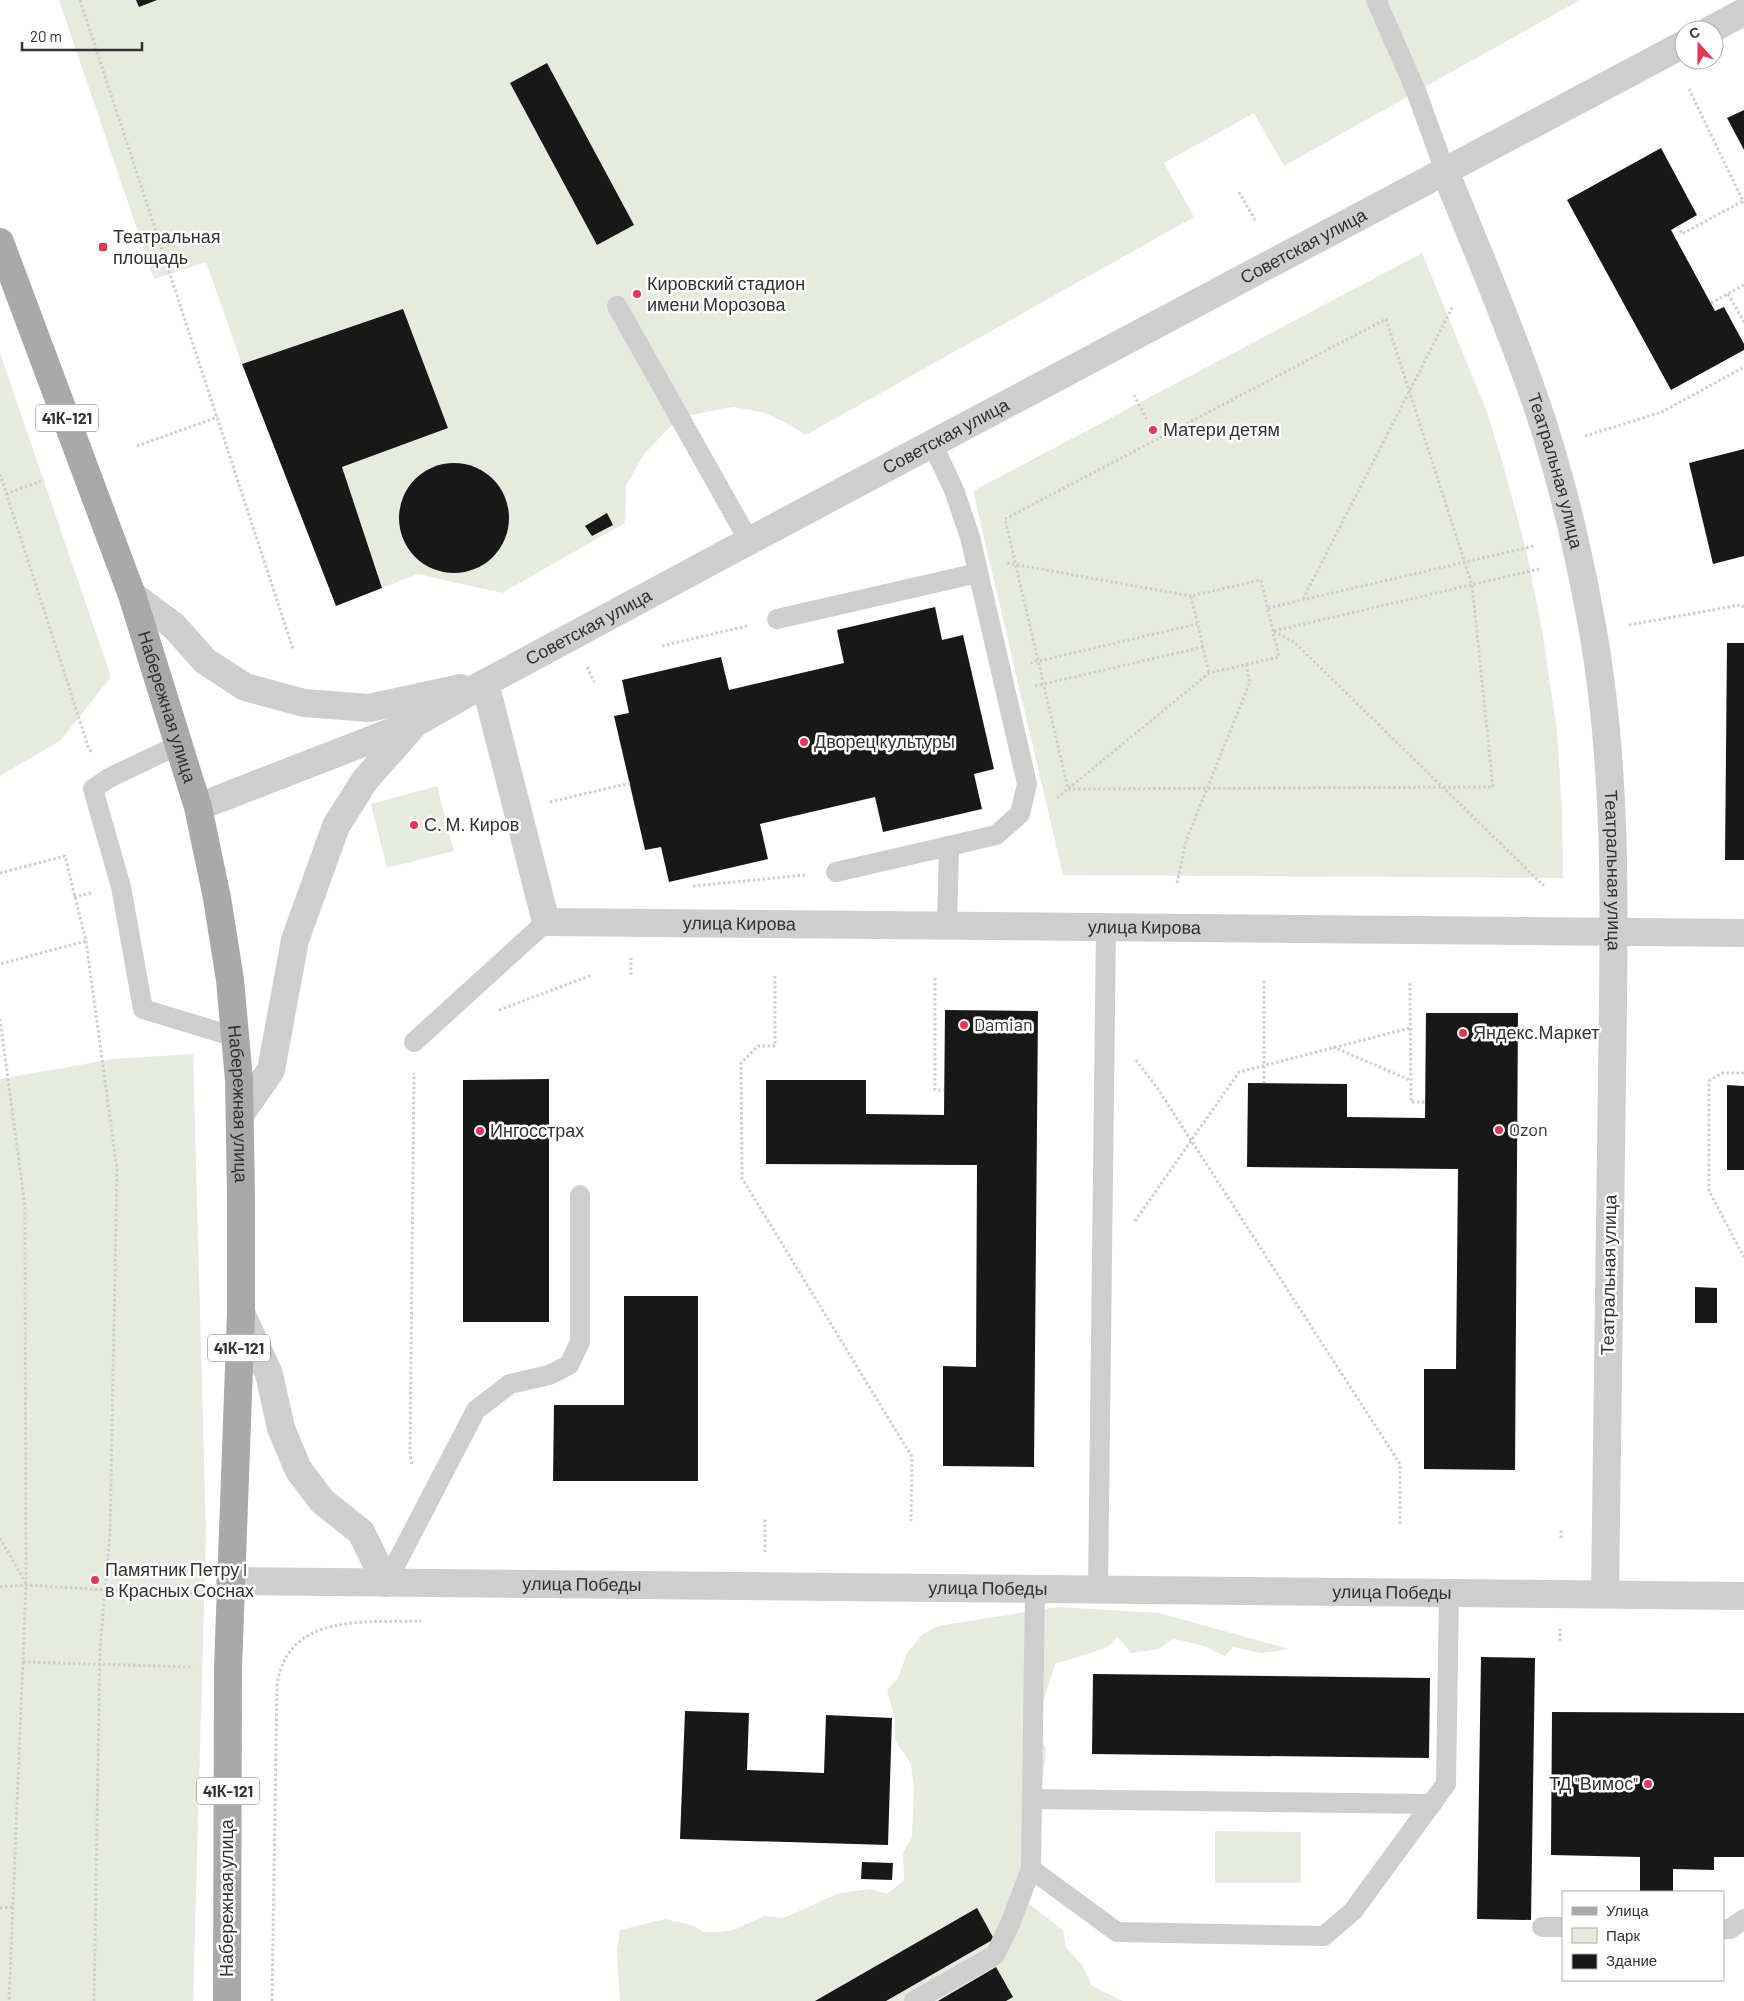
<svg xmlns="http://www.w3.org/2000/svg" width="1744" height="2001" font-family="Barlow,sans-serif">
	<rect width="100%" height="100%" fill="#fff"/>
	<g fill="#e6ebdd">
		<polygon points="59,0 1580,0 1284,166 1254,113 1164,163 1194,217 806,435 785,422 762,412 733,407 680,417 644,454 626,486 625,523 502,593 418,574 382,588 342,467 448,428 403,310 242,364 206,262 154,279"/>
		<polygon points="1422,253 1487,412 1505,471 1526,550 1542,630 1557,730 1562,812 1563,878 1063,875 973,491"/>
		<polygon points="0,353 111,677 60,741 0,776"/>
		<polygon points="437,786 454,851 387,868 371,804"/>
		<polygon points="193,1054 206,1533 193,2001 0,2001 0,1079 113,1059"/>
		<polygon points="1058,1607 1159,1613 1289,1649 1262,1653 1233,1647 1225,1656 1204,1646 1173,1639 1159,1649 1131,1653 1118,1637 1106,1648 1055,1664 1035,1728 1046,1749 1029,1904 1063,1930 1066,1947 1082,1965 1092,1986 1123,2001 620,2001 617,1952 620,1930 666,1919 694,1926 704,1932 722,1932 734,1930 764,1916 784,1918 839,1893 871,1889 887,1894 904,1880 903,1853 912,1837 914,1790 911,1764 895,1740 895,1719 887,1690 898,1678 907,1653 922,1635 938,1626"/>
		<polygon points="1215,1831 1301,1832 1301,1883 1215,1883"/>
	</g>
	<g fill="#181818">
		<polygon points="136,0 157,0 139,7"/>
		<polygon points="547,63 634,225 597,245 510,83"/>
		<polygon points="1744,110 1744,150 1727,118"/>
		<polygon points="1661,148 1697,215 1671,230 1715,311 1724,307 1744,344 1744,350 1671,390 1567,200"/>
		<polygon points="403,309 448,428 342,467 382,588 336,606 242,364"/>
		<polygon points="1744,449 1744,556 1713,564 1689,463"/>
		<circle cx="454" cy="518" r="55"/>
		<polygon points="607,513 613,525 592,536 585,526"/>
		<polygon points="935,607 942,640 963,635 994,769 974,774 982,809 883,832 875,797 760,824 768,859 669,882 661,847 645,850 614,716 629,713 622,680 721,657 729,690 844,663 837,630"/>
		<polygon points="1727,643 1744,643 1744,860 1725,860"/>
		<polygon points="945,1010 1038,1011 1034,1467 943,1466 943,1366 976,1367 977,1165 766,1164 766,1080 866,1080 866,1114 944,1115"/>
		<polygon points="1426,1013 1518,1013 1515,1470 1424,1469 1424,1369 1456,1369 1458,1169 1247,1167 1248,1083 1347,1084 1347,1117 1425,1118"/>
		<polygon points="549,1079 549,1322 463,1322 463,1080"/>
		<polygon points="1727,1085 1744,1086 1744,1170 1727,1170"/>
		<polygon points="1695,1287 1717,1288 1717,1323 1695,1323"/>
		<polygon points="624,1296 698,1296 698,1481 553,1481 554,1405 624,1405"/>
		<polygon points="1481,1657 1535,1658 1531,1920 1477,1919"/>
		<polygon points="1093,1674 1430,1678 1429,1758 1092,1754"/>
		<polygon points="685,1711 749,1713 747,1770 824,1773 826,1715 892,1718 888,1845 680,1839"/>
		<polygon points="1552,1712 1744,1713 1744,1857 1714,1857 1714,1870 1673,1869 1673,1892 1640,1892 1640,1857 1551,1855"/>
		<polygon points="862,1862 893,1863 892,1880 861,1879"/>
		<polygon points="977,1908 994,1939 886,2001 815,2001"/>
		<polygon points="996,1967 1013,1997 1006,2001 938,2001"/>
	</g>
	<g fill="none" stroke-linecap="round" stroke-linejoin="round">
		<g stroke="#cecece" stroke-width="3" stroke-dasharray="2.5 2.5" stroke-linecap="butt">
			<polyline points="80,0 293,649"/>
			<polyline points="1689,89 1744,203"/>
			<polyline points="1239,192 1255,220"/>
			<polyline points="1678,226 1682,234 1743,201"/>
			<polyline points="1728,294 1744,322"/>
			<polyline points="1711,303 1744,285"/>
			<polygon points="1386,319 1472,585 1493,787 1068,789 1005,519"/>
			<polyline points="1134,395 1147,420"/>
			<polyline points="1585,436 1662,412 1744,367"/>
			<polyline points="137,446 218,417"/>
			<polyline points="0,474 89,749 92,753"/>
			<polyline points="6,494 44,480"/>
			<polyline points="1007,563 1191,596"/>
			<polyline points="1303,599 1453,306"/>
			<polyline points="1268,608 1534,546"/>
			<polyline points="1629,625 1740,605 1744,607"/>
			<polyline points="1274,631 1294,642 1544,886"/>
			<polyline points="1274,631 1539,569"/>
			<polyline points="662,646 747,626"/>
			<polyline points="1030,663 1197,624"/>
			<polyline points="587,667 594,682"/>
			<polyline points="1035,686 1203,647"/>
			<polyline points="1057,798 1209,673 1279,657 1261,580 1191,596 1209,673"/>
			<polyline points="550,802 630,783"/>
			<polyline points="0,873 65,856 86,941 0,964"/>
			<polyline points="1177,883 1186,841 1250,682 1246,664"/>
			<polyline points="693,886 806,875"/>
			<polyline points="74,897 91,893"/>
			<polyline points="86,941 117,1169 110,1534 100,1648 94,2001"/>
			<polyline points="631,975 631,958"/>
			<polyline points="775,976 775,1046 758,1046 741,1063 742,1178 912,1457 911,1521"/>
			<polyline points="935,978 935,1090 944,1090"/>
			<polyline points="1264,981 1264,1083"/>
			<polyline points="1410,983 1411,1102 1425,1102"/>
			<polyline points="499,1010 592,975"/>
			<polyline points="0,1019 25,1206 26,1585 9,2001"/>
			<polyline points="1333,1047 1410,1080"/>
			<polyline points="1136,1060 1158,1089 1400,1464 1400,1526"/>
			<polyline points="1744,1073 1722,1073 1709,1081 1709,1191 1744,1257"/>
			<polyline points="1135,1221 1239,1072 1410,1028"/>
			<polyline points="412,1464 410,1456 414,1073"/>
			<polyline points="0,1538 26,1584"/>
			<polyline points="1561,1538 1561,1528"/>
			<polyline points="765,1552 765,1518"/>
			<polyline points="0,1587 26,1585 105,1590 197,1593"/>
			<polyline points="1560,1641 1560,1629"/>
			<polyline points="23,1662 193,1667"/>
			<polyline points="0,1908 13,1907"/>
			<path d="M272,2001l5,-317c12,-72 88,-61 144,-63"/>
		</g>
		<g stroke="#cecece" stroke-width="20">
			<polyline points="1376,0 1416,91 1445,171"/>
			<polyline points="617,306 749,541"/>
			<polyline points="932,443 954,490 970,537 1027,784 1020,814 996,835 949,846 947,925"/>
			<polyline points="777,619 978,573"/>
			<polyline points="178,745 109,778 93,789 121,887 143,1009 235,1037"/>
			<polyline points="836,872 949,846"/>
			<polyline points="414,1042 546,922"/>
			<polyline points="386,1583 476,1410 510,1384 549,1375 569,1365 580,1342 580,1195"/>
			<polyline points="1035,1589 1031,1869 1117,1932 1324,1936 1353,1911 1446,1784 1449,1593"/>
			<polyline points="1098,1590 1106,926"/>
			<polyline points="1032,1799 1432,1804"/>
			<polyline points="1542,1927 1563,1927"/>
			<polyline points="1723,1929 1730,1929 1744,1919"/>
			<polyline points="914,2001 995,1955 1010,1924 1031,1869"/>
		</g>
		<g stroke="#cecece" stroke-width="28">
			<path id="s1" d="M1445,171c30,74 62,148 88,223 26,73 44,150 58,226 28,151 23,305 21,457 -2,173 -5,345 -7,517"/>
			<path id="s2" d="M485,683l61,239 1198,11"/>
		</g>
		<g stroke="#cecece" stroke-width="28">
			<polyline points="1710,30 1744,12"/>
			<polyline points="132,595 174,626 205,661 245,687 304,703 369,708 461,688"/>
			<path id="s3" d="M198,807l219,-85 68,-39 264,-142 935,-497"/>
			<polyline points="240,1115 271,1070 295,940 336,826 365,780 412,727"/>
			<polyline points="241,1313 269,1374 281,1428 298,1469 322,1501 361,1532 386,1583"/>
			<path id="s4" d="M230,1581l1514,15"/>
		</g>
		<path stroke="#a9a9a9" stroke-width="28" id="s5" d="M0,242l132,353 66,212 19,91 13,82 9,100 2,115v118l-13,355 -1,333"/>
	</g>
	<g fill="#e53657" stroke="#fff" stroke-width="2">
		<rect x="98" y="242" width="10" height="10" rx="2.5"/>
		<circle cx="637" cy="294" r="5"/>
		<circle cx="1153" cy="430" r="5"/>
		<circle cx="804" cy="742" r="5"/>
		<circle cx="414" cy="825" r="5"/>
		<circle cx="964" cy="1025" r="5"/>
		<circle cx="1463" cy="1033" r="5"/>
		<circle cx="1499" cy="1130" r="5"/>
		<circle cx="480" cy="1131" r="5"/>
		<circle cx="95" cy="1580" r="5"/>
		<circle cx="1648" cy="1784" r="5"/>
	</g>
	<g text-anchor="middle" stroke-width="5" stroke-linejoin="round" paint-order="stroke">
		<g fill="#fff" stroke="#6f6f6f" stroke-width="1">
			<rect x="36" y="404.5" width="62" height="27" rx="4"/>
			<rect x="208" y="1334.5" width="62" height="27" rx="4"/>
			<rect x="197" y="1777.5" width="62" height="27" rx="4"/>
		</g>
		<g font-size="16" font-weight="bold" fill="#313131">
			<text x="67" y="424">41К-121</text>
			<text x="239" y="1354">41К-121</text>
			<text x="228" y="1797">41К-121</text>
		</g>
		<g font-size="18" fill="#313131" stroke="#fff" text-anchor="start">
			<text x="113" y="243">Театральная<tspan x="113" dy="21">площадь</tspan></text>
			<text x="647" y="290">Кировский стадион<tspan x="647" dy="21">имени Морозова</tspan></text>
			<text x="1163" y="436">Матери детям</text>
			<text x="814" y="748">Дворец культуры</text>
			<text x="424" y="831">С. М. Киров</text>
			<text x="974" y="1031">Damian</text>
			<text x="1473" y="1039">Яндекс.Маркет</text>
			<text x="1509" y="1136">Ozon</text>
			<text x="490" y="1137">Ингосстрах</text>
			<text x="105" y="1576">Памятник Петру I<tspan x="105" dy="21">в Красных Соснах</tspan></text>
			<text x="1638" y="1790" text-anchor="end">ТД "Вимос"</text>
		</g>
		<g font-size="18" fill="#313131" stroke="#fff">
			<text dy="6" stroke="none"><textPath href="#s3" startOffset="1241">Советская улица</textPath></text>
			<text dy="6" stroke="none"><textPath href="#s3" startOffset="836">Советская улица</textPath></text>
			<text dy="6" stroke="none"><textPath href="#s1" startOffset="320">Театральная улица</textPath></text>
			<text dy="6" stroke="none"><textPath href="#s3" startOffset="431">Советская улица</textPath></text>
			<text dy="6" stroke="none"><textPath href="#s5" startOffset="494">Набережная улица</textPath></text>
			<text dy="6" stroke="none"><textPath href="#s1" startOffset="725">Театральная улица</textPath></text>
			<text dy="6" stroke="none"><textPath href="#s2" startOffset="440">улица Кирова</textPath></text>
			<text dy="6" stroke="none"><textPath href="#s2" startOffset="845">улица Кирова</textPath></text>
			<text dy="6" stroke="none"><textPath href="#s5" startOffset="899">Набережная улица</textPath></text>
			<text transform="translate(1609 1275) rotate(-89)" y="6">Театральная улица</text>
			<text dy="6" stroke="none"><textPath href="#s4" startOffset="352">улица Победы</textPath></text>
			<text dy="6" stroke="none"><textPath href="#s4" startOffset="758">улица Победы</textPath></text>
			<text dy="6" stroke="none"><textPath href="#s4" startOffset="1162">улица Победы</textPath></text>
			<text transform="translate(227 1898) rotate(-90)" y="6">Набережная улица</text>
		</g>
	</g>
	<rect x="1562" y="1891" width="162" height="90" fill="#ffffff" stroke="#adadad"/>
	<rect x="1572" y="1907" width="25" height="8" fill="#a9a9a9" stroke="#adadad"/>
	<text x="1606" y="1916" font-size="15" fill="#313131">Улица</text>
	<rect x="1572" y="1928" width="25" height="15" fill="#e6ebdd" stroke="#adadad"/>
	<text x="1606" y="1941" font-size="15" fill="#313131">Парк</text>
	<rect x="1572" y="1954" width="25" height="15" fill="#181818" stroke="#adadad"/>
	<text x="1606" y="1966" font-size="15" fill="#313131">Здание</text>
	<g transform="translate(1699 45) rotate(339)"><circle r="24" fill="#ffffff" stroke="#adadad"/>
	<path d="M0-4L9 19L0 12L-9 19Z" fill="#e53657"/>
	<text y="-8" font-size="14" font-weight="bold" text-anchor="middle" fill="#313131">С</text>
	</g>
	<path d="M22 42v8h120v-8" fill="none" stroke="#313131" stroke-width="2.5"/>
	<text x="30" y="42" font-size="15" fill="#313131" stroke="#ffffff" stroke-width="4" paint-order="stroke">20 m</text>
</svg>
